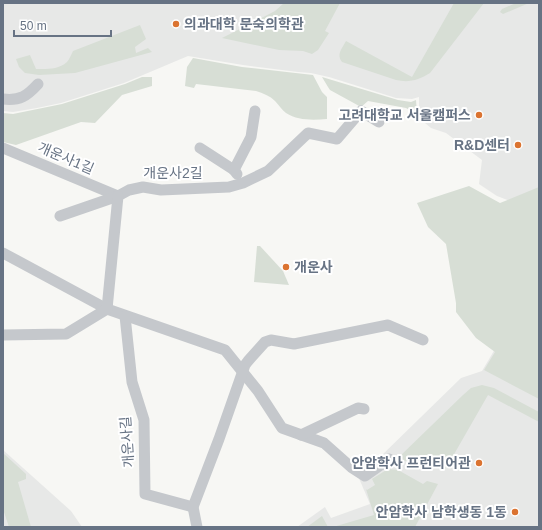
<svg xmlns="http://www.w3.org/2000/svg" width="542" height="530" font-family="Helvetica,'Noto Sans KR',sans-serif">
	<rect width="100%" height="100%" fill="#f7f7f4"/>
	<g fill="#e7e8e7">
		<polygon points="3,3 539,3 539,223 530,209 497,196 479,184 482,160 446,133 431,128 419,118 419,97 412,99 396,98 329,77 311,73 298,72 243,65 188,56 124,83 61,103 37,108 13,112 3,111"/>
		<polygon points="539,319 539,527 297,527 325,507 331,518 370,504 358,476 380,457 461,378 482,371 495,349"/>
		<polygon points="3,450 71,511 82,527 3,527"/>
	</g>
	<g fill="#d7ded5">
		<polygon points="284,3 340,3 325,31 329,33 318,50 312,54 303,51 279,50 222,38 275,11"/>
		<path d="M454,3h30l-54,70c-11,7 -21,10 -34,7l-54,-18c-6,-8 0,-13 4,-21l66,36z"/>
		<polygon points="516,3 529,3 503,14 500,12 502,9"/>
		<path d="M140,25l6,14 -11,8 1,6 12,-5 4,4 -77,21 -36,2 -14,-2 -6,-6 -3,-8 14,-4 6,14c10,0 22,1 31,-7 2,-2 4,-7 6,-11z"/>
		<path d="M193,58l49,9 71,8 9,17 5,5v22c-13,1 -29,2 -41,-6 -4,-3 -7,-8 -11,-12 -5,-5 -12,-8 -19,-10l-60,-7 -2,4 -9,-2 2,-19z"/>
		<polygon points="142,77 152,77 152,86 122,95 95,123 81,122 16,145 3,142 3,113 13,114 62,104 125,84"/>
		<polygon points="322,77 398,100 411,102 416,100 417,114 406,108 368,101 361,107 330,90 328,87"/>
		<polygon points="469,186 500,203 539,187 539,399 484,370 495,352 476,338 456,312 456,303 446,244 428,227 417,203"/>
		<polygon points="257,246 260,246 283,271 289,285 254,282"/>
		<polygon points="482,385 494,388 539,412 539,422 488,395 445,470 432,463 428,462 421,468 406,461 400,459 399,457 463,395 471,388"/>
		<polygon points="3,453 26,474 26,479 18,482 31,527 9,527 3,509"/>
		<polygon points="388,469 398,470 423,484 427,481 438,484 415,527 333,527 374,515 366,489 367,490 375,485 372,479"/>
		<polygon points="322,516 328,527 307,527"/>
	</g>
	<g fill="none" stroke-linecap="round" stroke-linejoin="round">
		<g stroke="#c5c8cc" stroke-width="11">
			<path d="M3,99c17,2 24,-3 35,-15"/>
			<polyline points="3,148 118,196"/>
			<polyline points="200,148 234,170 237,174"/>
			<polyline points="234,170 251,137 255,111"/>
			<polyline points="60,216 118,196 129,190 143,187 161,190 229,187 243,183 268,171 308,133 337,139 361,111 379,122"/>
			<polyline points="3,253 107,309 225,350 258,391 282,428 324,443 351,467 365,476 389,459"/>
			<polyline points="107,309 118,196"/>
			<polyline points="125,316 132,382 144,420 145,494 193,507 219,439 245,365 248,361 265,342 271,340 294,344 388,325 423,340"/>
			<polyline points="3,335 66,334 107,309"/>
			<polyline points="301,435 358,408 364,409"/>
			<polyline points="193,507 197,527"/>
		</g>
	</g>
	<g fill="#db7330" stroke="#fff" stroke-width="1.5">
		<circle cx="176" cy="24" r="4"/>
		<circle cx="479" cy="115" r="4"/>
		<circle cx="518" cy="145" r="4"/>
		<circle cx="286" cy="267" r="4"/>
		<circle cx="479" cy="463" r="4"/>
		<circle cx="515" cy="512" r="4"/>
	</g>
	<g text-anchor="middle" stroke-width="4" stroke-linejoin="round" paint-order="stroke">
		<g font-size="14" font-weight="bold" fill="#677384" stroke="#fff" text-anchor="end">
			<text x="184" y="29" text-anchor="start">의과대학 문숙의학관</text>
			<text x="471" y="120">고려대학교 서울캠퍼스</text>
			<text x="510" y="150">R&amp;D센터</text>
			<text x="294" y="272" text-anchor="start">개운사</text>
			<text x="471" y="468">안암학사 프런티어관</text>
			<text x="507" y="517">안암학사 남학생동 1동</text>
		</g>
		<g font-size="14" fill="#677384" stroke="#fff">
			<text transform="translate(66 158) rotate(23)" y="5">개운사1길</text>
			<text x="173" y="178">개운사2길</text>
			<text transform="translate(127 442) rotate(-94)" y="5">개운사길</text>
		</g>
	</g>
	<rect width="542" height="530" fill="none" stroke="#677384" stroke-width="8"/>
	<path d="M14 30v6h97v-6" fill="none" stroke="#677384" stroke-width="2"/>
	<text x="20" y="30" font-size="12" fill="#677384" stroke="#ffffff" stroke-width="3" paint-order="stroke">50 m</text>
</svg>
